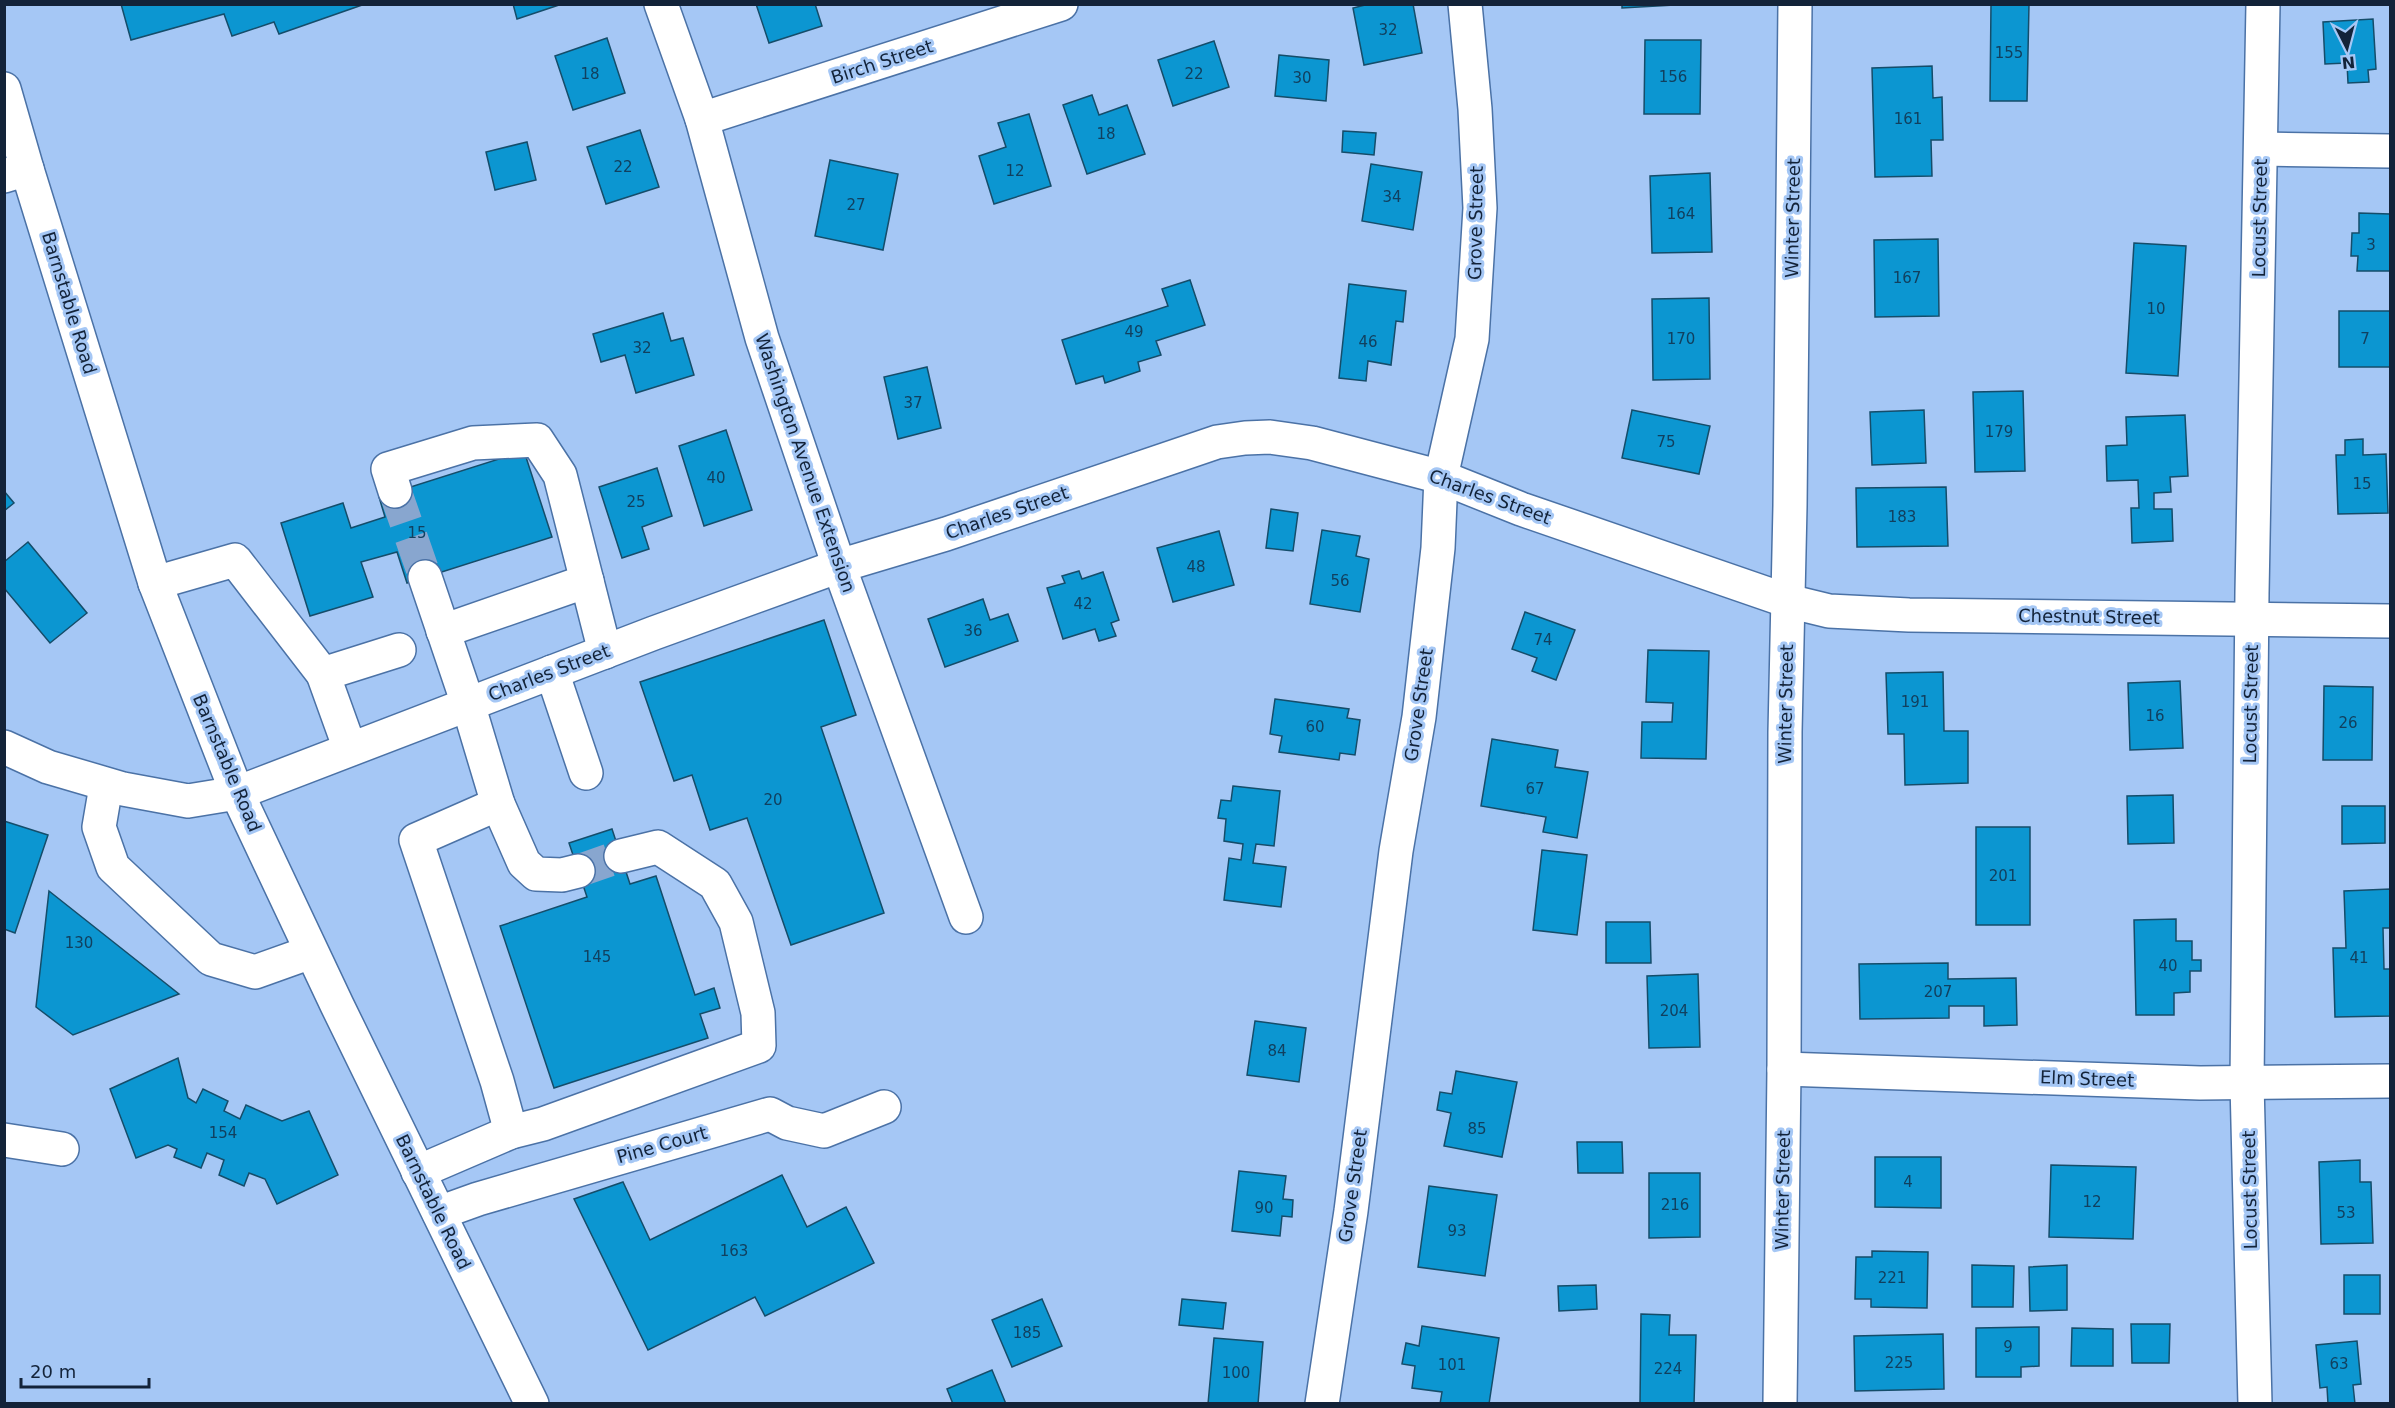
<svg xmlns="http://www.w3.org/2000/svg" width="2395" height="1408" font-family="'DejaVu Sans',sans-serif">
	<rect width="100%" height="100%" fill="#a5c7f5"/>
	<g fill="#0c96d1" stroke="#154d6a" stroke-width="1.5">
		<polygon points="121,4 365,4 279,34 274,22 232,36 224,14 131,40"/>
		<polygon points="513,4 562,4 517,19"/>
		<polygon points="756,4 815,4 822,26 769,43"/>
		<polygon points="1369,4 1413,4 1422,53 1364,65 1353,8"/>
		<polygon points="1622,4 1674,4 1674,5 1622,8"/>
		<polygon points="1991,4 2029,4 2027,101 1990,101"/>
		<polygon points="2373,19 2376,69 2368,70 2369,82 2348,83 2347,63 2325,64 2323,22"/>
		<polygon points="607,38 625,93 573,110 555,56"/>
		<polygon points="1645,40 1701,40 1700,114 1644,114"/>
		<polygon points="1214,41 1229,87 1173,106 1158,60"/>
		<polygon points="1279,55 1329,60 1326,101 1275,96"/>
		<polygon points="1932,66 1933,98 1942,97 1943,140 1931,140 1932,176 1875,177 1872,68"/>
		<polygon points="1092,95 1099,115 1127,105 1145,154 1087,174 1063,105"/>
		<polygon points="1029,114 1051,186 994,204 979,156 1006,147 998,123"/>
		<polygon points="640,130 659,187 606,204 587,147"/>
		<polygon points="1343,131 1376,133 1374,155 1342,152"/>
		<polygon points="527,142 536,180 495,190 486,152"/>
		<polygon points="830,160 898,174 883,250 815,236"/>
		<polygon points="1371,164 1422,172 1413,230 1362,221"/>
		<polygon points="1710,173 1712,252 1652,253 1650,176"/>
		<polygon points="2359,213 2390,214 2390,271 2357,271 2358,256 2351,256 2352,233 2359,233"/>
		<polygon points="1938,239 1939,316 1875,317 1874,240"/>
		<polygon points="2134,243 2186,246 2178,376 2126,373"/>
		<polygon points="1190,280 1205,325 1156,341 1161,355 1138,362 1140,371 1105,383 1103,376 1076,384 1062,340 1168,306 1162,289"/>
		<polygon points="1349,284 1406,291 1403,322 1396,321 1391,365 1368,361 1366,381 1339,378"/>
		<polygon points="1709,298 1710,379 1653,380 1652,299"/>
		<rect x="2339" y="311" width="51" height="56"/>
		<polygon points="663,313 671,341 683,338 694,375 636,393 625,355 601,362 593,334"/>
		<polygon points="927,367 941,428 898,439 884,377"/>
		<polygon points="2023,391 2025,471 1975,472 1973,392"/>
		<polygon points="1632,410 1710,426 1699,474 1622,458"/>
		<polygon points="1924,410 1926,463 1872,465 1870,412"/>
		<polygon points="2185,415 2188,476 2170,477 2171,492 2154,493 2154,509 2172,509 2173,541 2132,543 2131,508 2139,508 2138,480 2107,481 2106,446 2127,445 2126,417"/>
		<polygon points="726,430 752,510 704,526 679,446"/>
		<polygon points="2363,439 2363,455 2386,454 2388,513 2338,514 2336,455 2345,455 2345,440"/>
		<polygon points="524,451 552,537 407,583 397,552 361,562 373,597 310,616 281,523 343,503 351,528 385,517 379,497"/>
		<polygon points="657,468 672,516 642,527 649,549 622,558 599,487"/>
		<polygon points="1946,487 1948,546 1857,547 1856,488"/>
		<polygon points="4,491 14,503 4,511"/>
		<polygon points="1271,509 1298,513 1293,551 1266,548"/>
		<polygon points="1322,530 1360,536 1356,556 1369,559 1360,612 1310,604"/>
		<polygon points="1219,531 1234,585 1173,602 1157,548"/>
		<polygon points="28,542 87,613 50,643 4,588 4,562"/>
		<polygon points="1079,571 1082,579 1103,572 1119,620 1111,623 1116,636 1099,641 1095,629 1063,639 1047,588 1065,583 1062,576"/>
		<polygon points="983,599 990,620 1008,614 1018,641 945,667 928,619"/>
		<polygon points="1525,612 1575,630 1556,680 1532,671 1537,658 1512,649"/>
		<polygon points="824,620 856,715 821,727 884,913 791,945 747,818 710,830 692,775 674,781 640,682"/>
		<polygon points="1648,650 1709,651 1706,759 1641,758 1642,722 1672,722 1673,703 1646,702"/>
		<polygon points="1943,672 1944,731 1968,731 1968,783 1905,785 1904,734 1888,734 1886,673"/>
		<polygon points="2180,681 2183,748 2130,750 2128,683"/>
		<polygon points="2324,686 2373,687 2372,760 2323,760"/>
		<polygon points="1275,699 1349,709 1347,718 1360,720 1355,755 1340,753 1339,760 1279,752 1282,736 1270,734"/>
		<polygon points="1492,739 1558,750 1555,767 1588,772 1577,838 1543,832 1546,817 1481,806"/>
		<polygon points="1233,786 1280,791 1274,846 1256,844 1253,863 1286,867 1281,907 1224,900 1229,858 1241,860 1243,844 1224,841 1226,819 1218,818 1221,800 1231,801"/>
		<polygon points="2173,795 2174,843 2128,844 2127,796"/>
		<polygon points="2342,806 2385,806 2385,843 2342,844"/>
		<polygon points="4,821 48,835 15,933 4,929"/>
		<rect x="1976" y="827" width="54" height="98"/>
		<polygon points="612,829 630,884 656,876 695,995 714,988 720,1008 700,1014 708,1038 554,1088 500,926 587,897 569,843"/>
		<polygon points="1542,850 1587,855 1577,935 1533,930"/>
		<polygon points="2390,889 2390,928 2383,928 2384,969 2390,969 2390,1016 2335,1017 2333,948 2346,948 2344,891"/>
		<polygon points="49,891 179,994 73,1035 36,1007"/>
		<polygon points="2176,919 2176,941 2192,941 2192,960 2201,960 2201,971 2190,971 2190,992 2174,993 2174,1015 2136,1015 2134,920"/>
		<polygon points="1606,922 1650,922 1651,963 1606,963"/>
		<polygon points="1948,963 1948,979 2016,978 2017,1025 1984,1026 1984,1006 1949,1006 1949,1018 1860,1019 1859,964"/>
		<polygon points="1698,974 1700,1047 1649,1048 1647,976"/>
		<polygon points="1255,1021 1306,1028 1299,1082 1247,1075"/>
		<polygon points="178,1058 188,1098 196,1103 203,1089 228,1101 224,1111 240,1119 246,1105 282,1121 309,1111 338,1175 277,1204 265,1179 249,1173 244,1186 219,1175 224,1160 207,1153 201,1168 174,1157 177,1149 168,1145 136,1158 110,1089"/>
		<polygon points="1456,1071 1517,1082 1502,1157 1444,1146 1451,1113 1437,1110 1440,1092 1452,1094"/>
		<polygon points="1577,1142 1622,1142 1623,1173 1578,1173"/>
		<polygon points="1875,1157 1941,1157 1941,1208 1875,1207"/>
		<polygon points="2360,1160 2360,1182 2371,1182 2373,1243 2321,1244 2319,1162"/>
		<polygon points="2051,1165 2136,1167 2133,1239 2049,1237"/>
		<polygon points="1239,1171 1286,1176 1283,1199 1293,1200 1292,1217 1282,1216 1280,1236 1232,1231"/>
		<polygon points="1649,1173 1700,1173 1700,1237 1649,1238"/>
		<polygon points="782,1175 807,1227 846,1207 874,1263 765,1316 755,1297 648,1350 574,1199 623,1182 650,1240"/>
		<polygon points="1429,1186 1497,1195 1485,1276 1418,1267"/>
		<polygon points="1872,1251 1928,1252 1927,1308 1871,1307 1871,1299 1855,1299 1856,1257 1872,1257"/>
		<polygon points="1972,1265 2014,1266 2013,1307 1972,1307"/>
		<polygon points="2067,1265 2067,1310 2030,1311 2029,1267"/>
		<rect x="2344" y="1275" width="36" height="39"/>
		<polygon points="1596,1285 1597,1309 1559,1311 1558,1286"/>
		<polygon points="1042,1299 1062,1346 1012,1367 992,1320"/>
		<polygon points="1182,1299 1226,1303 1223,1329 1179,1325"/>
		<polygon points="1641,1314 1670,1315 1669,1335 1696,1335 1694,1404 1640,1404"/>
		<polygon points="2131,1324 2170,1324 2169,1363 2132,1363"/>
		<polygon points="1422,1326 1499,1338 1489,1404 1440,1404 1442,1392 1412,1388 1415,1366 1402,1364 1406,1343 1419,1346"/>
		<polygon points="2039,1327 2039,1366 2021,1367 2021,1377 1976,1377 1976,1328"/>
		<polygon points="2072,1328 2113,1329 2113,1366 2071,1366"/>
		<polygon points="1943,1334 1944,1389 1855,1391 1854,1336"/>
		<polygon points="1214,1338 1263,1342 1258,1404 1208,1404"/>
		<polygon points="2357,1341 2361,1384 2353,1385 2355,1404 2328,1404 2327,1387 2320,1388 2316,1345"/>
		<polygon points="992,1370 1006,1404 953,1404 947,1389"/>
	</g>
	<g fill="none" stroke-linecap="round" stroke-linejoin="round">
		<g stroke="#88a6cf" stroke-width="33" stroke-dasharray="33 16" stroke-linecap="butt">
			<polyline points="395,491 425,577"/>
			<polyline points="578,871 621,856"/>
		</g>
		<g stroke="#4b72a6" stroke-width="36">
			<g id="minor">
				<polyline points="661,4 702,119 762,338 839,566 966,917"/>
				<polyline points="702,119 1061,4"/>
				<polyline points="2261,149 2390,151"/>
				<polyline points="4,176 27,169"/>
				<polyline points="395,491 388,469 473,443 537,440 560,475 605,652"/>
				<polyline points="425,577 468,704 498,804 524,863 536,874 562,875 578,871"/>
				<polyline points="155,583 235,560 323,674 350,749"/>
				<polyline points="443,631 587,581"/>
				<polyline points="552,672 586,773"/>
				<polyline points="323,674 399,650"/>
				<polyline points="106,786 99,827 113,867 211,959 255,972 311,952"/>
				<polyline points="237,793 654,633 839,566 946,534 1217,442 1245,438 1270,437 1312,443 1441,477 1521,509 1788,601 1829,611 1909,615 2390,621"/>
				<polyline points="498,804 416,840 497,1081 511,1132"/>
				<polyline points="1784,1069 2200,1083 2390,1081"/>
				<polyline points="4,1140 62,1149"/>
				<polyline points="418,1172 511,1132 543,1124 759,1046 758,1013 736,922 715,884 658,847 621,856"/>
				<polyline points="439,1213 478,1199 770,1114 787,1123 824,1131 884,1107"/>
				<polyline points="1322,1404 1351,1211 1396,851 1419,717 1438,548 1441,477 1472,339 1480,208 1475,109 1465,4"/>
				<polyline points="1780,1404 1784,1069 1785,732 1790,506 1795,4"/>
				<polyline points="2255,1404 2247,1083 2252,593 2263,4"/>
			</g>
		</g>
		<g stroke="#4b72a6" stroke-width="36">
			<g id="major">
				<polyline points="4,89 27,169 155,583 237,793 337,1005 532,1404"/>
				<polyline points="4,747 48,767 123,789 188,801 237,793"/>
			</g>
		</g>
		<use href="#minor" stroke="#fff" stroke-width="33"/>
		<use href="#major" stroke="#fff" stroke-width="33"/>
	</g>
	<g text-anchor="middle" stroke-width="6" stroke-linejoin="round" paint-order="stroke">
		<g font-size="15" fill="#11405f">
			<text x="1388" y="35">32</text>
			<text x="2009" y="58">155</text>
			<text x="590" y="79">18</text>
			<text x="1194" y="79">22</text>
			<text x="1673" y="82">156</text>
			<text x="1302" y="83">30</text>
			<text x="1908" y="124">161</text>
			<text x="1106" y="139">18</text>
			<text x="623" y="172">22</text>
			<text x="1015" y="176">12</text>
			<text x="1392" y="202">34</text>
			<text x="856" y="210">27</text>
			<text x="1681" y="219">164</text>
			<text x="2371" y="250">3</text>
			<text x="1907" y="283">167</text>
			<text x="2156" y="314">10</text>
			<text x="1134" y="337">49</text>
			<text x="1681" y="344">170</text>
			<text x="2365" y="344">7</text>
			<text x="1368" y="347">46</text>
			<text x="642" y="353">32</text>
			<text x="913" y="408">37</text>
			<text x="1999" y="437">179</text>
			<text x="1666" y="447">75</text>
			<text x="716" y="483">40</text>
			<text x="2362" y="489">15</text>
			<text x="636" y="507">25</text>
			<text x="1902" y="522">183</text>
			<text x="417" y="538">15</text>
			<text x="1196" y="572">48</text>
			<text x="1340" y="586">56</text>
			<text x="1083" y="609">42</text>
			<text x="973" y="636">36</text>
			<text x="1543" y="645">74</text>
			<text x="1915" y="707">191</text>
			<text x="2155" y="721">16</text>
			<text x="2348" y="728">26</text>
			<text x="1315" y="732">60</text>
			<text x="1535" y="794">67</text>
			<text x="773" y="805">20</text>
			<text x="2003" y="881">201</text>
			<text x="79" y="948">130</text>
			<text x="597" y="962">145</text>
			<text x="2359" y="963">41</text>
			<text x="2168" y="971">40</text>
			<text x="1938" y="997">207</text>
			<text x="1674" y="1016">204</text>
			<text x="1277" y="1056">84</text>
			<text x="1477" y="1134">85</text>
			<text x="223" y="1138">154</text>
			<text x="1908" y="1187">4</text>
			<text x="2092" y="1207">12</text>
			<text x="1675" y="1210">216</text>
			<text x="1264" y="1213">90</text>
			<text x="2346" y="1218">53</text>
			<text x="1457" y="1236">93</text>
			<text x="734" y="1256">163</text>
			<text x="1892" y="1283">221</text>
			<text x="1027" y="1338">185</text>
			<text x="2008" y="1352">9</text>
			<text x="1899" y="1368">225</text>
			<text x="2339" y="1369">63</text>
			<text x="1452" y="1370">101</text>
			<text x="1668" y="1374">224</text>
			<text x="1236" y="1378">100</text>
		</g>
		<g font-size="18" fill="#132339" stroke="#a5c7f5">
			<text transform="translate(882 62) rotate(-18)" y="6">Birch Street</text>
			<text transform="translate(1793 218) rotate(-89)" y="6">Winter Street</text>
			<text transform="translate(2260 218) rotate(-89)" y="6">Locust Street</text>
			<text transform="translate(1476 223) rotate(-89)" y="6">Grove Street</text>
			<text transform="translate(69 303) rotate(73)" y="6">Barnstable Road</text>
			<text transform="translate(805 463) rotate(71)" y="6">Washington Avenue Extension</text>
			<text transform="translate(1490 497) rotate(20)" y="6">Charles Street</text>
			<text transform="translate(1007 513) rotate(-19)" y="6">Charles Street</text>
			<text transform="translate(2089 617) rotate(1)" y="6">Chestnut Street</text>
			<text transform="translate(549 673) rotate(-21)" y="6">Charles Street</text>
			<text transform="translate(1786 704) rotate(-89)" y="6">Winter Street</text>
			<text transform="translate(2251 704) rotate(-89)" y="6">Locust Street</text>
			<text transform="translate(1419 705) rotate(-82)" y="6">Grove Street</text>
			<text transform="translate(227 763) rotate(67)" y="6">Barnstable Road</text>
			<text transform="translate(2087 1079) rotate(2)" y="6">Elm Street</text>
			<text transform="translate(662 1145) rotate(-16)" y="6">Pine Court</text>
			<text transform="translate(1353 1186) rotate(-82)" y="6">Grove Street</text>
			<text transform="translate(1783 1190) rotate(-89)" y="6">Winter Street</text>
			<text transform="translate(2250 1190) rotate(-91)" y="6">Locust Street</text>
			<text transform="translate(433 1202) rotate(64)" y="6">Barnstable Road</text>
		</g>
	</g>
	<rect width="2395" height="1408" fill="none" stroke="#132339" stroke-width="12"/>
	<g transform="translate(2347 48) rotate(174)" stroke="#a5c7f5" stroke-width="4.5" paint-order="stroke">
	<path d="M0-4.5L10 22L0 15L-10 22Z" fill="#132339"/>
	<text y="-9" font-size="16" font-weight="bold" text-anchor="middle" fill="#132339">N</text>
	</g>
	<path d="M21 1378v9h128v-9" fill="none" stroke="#132339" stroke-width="3"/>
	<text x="30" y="1378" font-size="18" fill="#132339" stroke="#a5c7f5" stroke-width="4.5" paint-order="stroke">20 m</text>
</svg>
